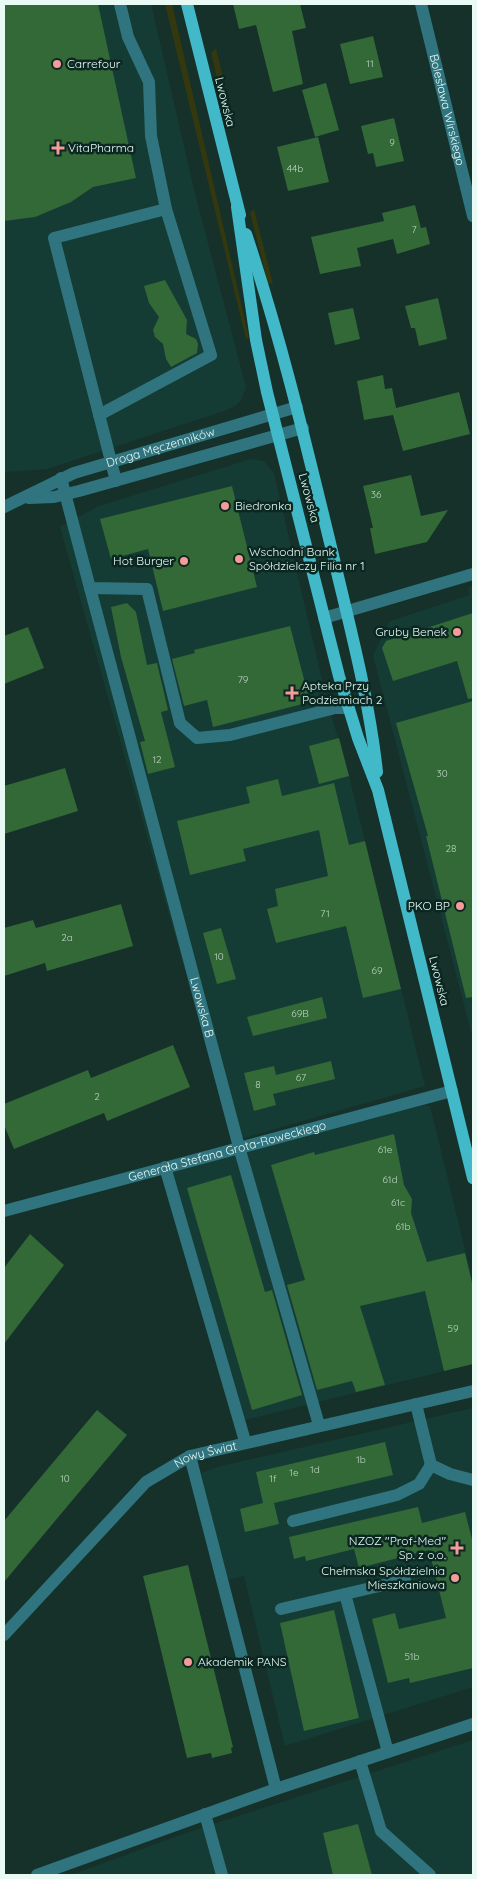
<svg xmlns="http://www.w3.org/2000/svg" width="477" height="1879" font-family="Quicksand,sans-serif">
	<rect width="100%" height="100%" fill="#15312a"/>
	<g fill="#153c34">
		<polygon points="4,4 151,4 196,198 246,387 241,400 235,406 224,411 47,469 4,472"/>
		<polygon points="251,459 264,461 274,473 326,697 349,776 425,1086 233,1141 60,527 99,506"/>
		<polygon points="473,586 473,1039 373,655 390,621 470,595 468,588"/>
		<polygon points="423,1105 430,1106 471,1274 473,1287 473,1364 237,1422 167,1173"/>
		<polygon points="473,1408 473,1687 285,1746 244,1576 227,1580 201,1473 217,1467"/>
		<polygon points="473,1740 473,1875 71,1875 186,1833"/>
	</g>
	<g fill="#34380e">
		<polygon points="165,4 172,4 249,338 246,339"/>
		<polygon points="216,48 234,125 227,121 211,53"/>
		<polygon points="254,209 273,284 268,283 250,213"/>
	</g>
	<g fill="#336837">
		<polygon points="4,4 98,4 136,178 93,187 71,202 35,217 4,221"/>
		<polygon points="233,4 300,4 306,28 292,31 303,84 273,92 256,25 239,29"/>
		<polygon points="373,36 383,77 350,84 340,44"/>
		<polygon points="326,83 339,130 315,137 302,90"/>
		<polygon points="394,118 404,161 376,167 373,153 368,154 361,126"/>
		<polygon points="318,137 329,182 288,191 277,147"/>
		<polygon points="415,205 421,228 426,227 430,244 397,254 393,239 357,248 361,266 320,274 311,237 384,221 382,213"/>
		<polygon points="165,280 187,320 186,334 196,339 198,344 197,353 171,367 166,359 163,344 155,337 153,330 159,317 149,303 144,286"/>
		<polygon points="438,298 447,339 419,346 415,328 411,328 405,306"/>
		<polygon points="353,308 360,339 335,345 328,313"/>
		<polygon points="383,375 385,389 392,388 396,408 459,392 470,434 403,451 393,415 364,420 357,381"/>
		<polygon points="411,475 421,516 448,510 427,542 375,554 370,528 373,528 363,486"/>
		<polygon points="232,486 257,587 163,611 148,549 111,559 100,519"/>
		<polygon points="127,603 136,612 147,665 157,663 168,710 161,712 175,767 148,774 140,742 145,741 121,657 111,607"/>
		<polygon points="473,613 473,698 468,699 457,661 393,681 382,648 386,641"/>
		<polygon points="290,626 310,702 213,727 207,700 184,706 172,659 195,653 194,650"/>
		<polygon points="28,627 44,668 4,684 4,636"/>
		<polygon points="473,701 473,997 466,998 426,836 428,836 396,723"/>
		<polygon points="339,738 349,776 319,784 309,746"/>
		<polygon points="65,768 78,811 4,834 4,786"/>
		<polygon points="278,779 282,796 334,783 349,845 365,841 401,989 363,998 346,926 276,943 267,909 278,906 275,889 328,876 319,830 243,849 246,861 190,875 177,821 250,803 246,787"/>
		<polygon points="121,904 133,946 47,971 45,963 4,976 4,928 33,920 36,928"/>
		<polygon points="221,928 236,979 217,984 203,933"/>
		<polygon points="322,997 327,1018 253,1036 247,1017"/>
		<polygon points="173,1045 190,1087 107,1121 104,1113 14,1149 4,1125 4,1104 88,1070 91,1078"/>
		<polygon points="331,1061 335,1079 273,1094 276,1105 254,1111 244,1073 274,1066 276,1075"/>
		<polygon points="394,1134 404,1185 412,1199 411,1213 427,1262 465,1253 473,1287 473,1364 444,1371 425,1291 360,1306 385,1385 356,1392 352,1381 317,1390 287,1285 305,1280 271,1165 314,1152 315,1155"/>
		<polygon points="231,1175 265,1292 272,1290 302,1395 252,1410 187,1188"/>
		<polygon points="30,1234 64,1265 4,1344 4,1268"/>
		<polygon points="97,1410 127,1435 4,1582 4,1521"/>
		<polygon points="385,1442 393,1475 274,1503 279,1524 245,1532 240,1509 263,1503 256,1472"/>
		<polygon points="418,1507 422,1523 465,1512 473,1543 473,1668 410,1683 409,1678 388,1683 372,1619 395,1613 399,1629 446,1618 429,1550 359,1568 354,1549 306,1561 305,1556 294,1559 289,1537"/>
		<polygon points="188,1565 233,1747 231,1748 232,1753 212,1758 211,1753 187,1758 143,1576"/>
		<polygon points="334,1610 359,1718 304,1731 280,1623"/>
		<polygon points="358,1824 372,1875 333,1875 323,1833"/>
	</g>
	<g fill="none" stroke-linecap="round" stroke-linejoin="round">
		<g stroke="#2f747e" stroke-width="12">
			<path id="s1" d="M421,4l52,212"/>
			<polyline points="99,415 211,355 166,209"/>
			<polyline points="61,478 90,588 147,589 180,723 197,738 230,735 335,708 349,708"/>
			<polyline points="116,481 54,238 166,209 151,136 149,82 128,37 120,4"/>
			<polyline points="29,498 54,497 79,491 303,428"/>
			<path id="s2" d="M4,507l70,-34 223,-66"/>
			<path id="s3" d="M90,588l149,559 80,278"/>
			<polyline points="324,618 473,574"/>
			<polyline points="165,1167 245,1441"/>
			<path id="s4" d="M4,1211l448,-120"/>
			<polyline points="416,1404 431,1465 450,1474 473,1480"/>
			<polyline points="190,1456 276,1789"/>
			<polyline points="293,1521 397,1495 419,1484 431,1465"/>
			<polyline points="281,1609 345,1594"/>
			<path id="s5" d="M4,1635l142,-153 44,-26 283,-65"/>
			<polyline points="388,1752 345,1594 405,1580"/>
			<polyline points="360,1761 381,1831 430,1875"/>
			<polyline points="205,1814 222,1875"/>
			<polyline points="37,1875 276,1789 473,1724"/>
		</g>
		<g stroke="#41b9c8" stroke-width="12">
			<polyline points="187,4 240,215"/>
			<polyline points="237,207 256,340 267,392 339,676 358,738 378,790 473,1178"/>
			<path d="M246,234c35,104 60,210 86,317 17,73 37,146 45,221"/>
		</g>
	</g>
	<g fill="#f59b99" stroke="#0a2721" stroke-width="2">
		<circle cx="57" cy="64" r="5"/>
		<path d="M55.5 140.5h5v5h5v5h-5v5h-5v-5h-5v-5h5z"/>
		<circle cx="225" cy="506" r="5"/>
		<circle cx="239" cy="559" r="5"/>
		<circle cx="184" cy="561" r="5"/>
		<circle cx="457" cy="632" r="5"/>
		<path d="M289.5 685.5h5v5h5v5h-5v5h-5v-5h-5v-5h5z"/>
		<circle cx="460" cy="906" r="5"/>
		<path d="M454.5 1540.5h5v5h5v5h-5v5h-5v-5h-5v-5h5z"/>
		<circle cx="455" cy="1578" r="5"/>
		<circle cx="188" cy="1662" r="5"/>
	</g>
	<g text-anchor="middle" stroke-width="5" stroke-linejoin="round" paint-order="stroke">
		<g font-size="10" fill="#bcd5c5">
			<text x="370" y="67">11</text>
			<text x="392" y="146">9</text>
			<text x="295" y="172">44b</text>
			<text x="414" y="233">7</text>
			<text x="376" y="498">36</text>
			<text x="243" y="683">79</text>
			<text x="157" y="763">12</text>
			<text x="442" y="777">30</text>
			<text x="451" y="852">28</text>
			<text x="325" y="917">71</text>
			<text x="67" y="941">2a</text>
			<text x="219" y="960">10</text>
			<text x="377" y="974">69</text>
			<text x="300" y="1017">69B</text>
			<text x="301" y="1081">67</text>
			<text x="258" y="1088">8</text>
			<text x="97" y="1100">2</text>
			<text x="385" y="1153">61e</text>
			<text x="390" y="1183">61d</text>
			<text x="398" y="1206">61c</text>
			<text x="403" y="1230">61b</text>
			<text x="453" y="1332">59</text>
			<text x="361" y="1463">1b</text>
			<text x="315" y="1473">1d</text>
			<text x="294" y="1476">1e</text>
			<text x="65" y="1482">10</text>
			<text x="273" y="1482">1f</text>
			<text x="412" y="1660">51b</text>
		</g>
		<g font-size="12" fill="#e9f9f4" stroke="#0a2721" text-anchor="start">
			<text x="67" y="68">Carrefour</text>
			<text x="68" y="152">VitaPharma</text>
			<text x="235" y="510">Biedronka</text>
			<text x="249" y="556">Wschodni Bank<tspan x="249" dy="14">Spółdzielczy Filia nr 1</tspan></text>
			<text x="174" y="565" text-anchor="end">Hot Burger</text>
			<text x="447" y="636" text-anchor="end">Gruby Benek</text>
			<text x="302" y="690">Apteka Przy<tspan x="302" dy="14">Podziemiach 2</tspan></text>
			<text x="450" y="910" text-anchor="end">PKO BP</text>
			<text x="446" y="1545" text-anchor="end">NZOZ "Prof-Med"<tspan x="446" dy="14">Sp. z o.o.</tspan></text>
			<text x="445" y="1575" text-anchor="end">Chełmska Spółdzielnia<tspan x="445" dy="14">Mieszkaniowa</tspan></text>
			<text x="198" y="1666">Akademik PANS</text>
		</g>
		<g font-size="12" fill="#e9f9f4" stroke="#0a2721">
			<text transform="translate(225 102) rotate(76)" y="4">Lwowska</text>
			<text dy="4" stroke="none"><textPath href="#s1" startOffset="109">Bolesława Wirskiego</textPath></text>
			<text dy="4" stroke="none"><textPath href="#s2" startOffset="168">Droga Męczenników</textPath></text>
			<text transform="translate(309 498) rotate(75)" y="4">Lwowska</text>
			<text transform="translate(439 981) rotate(76)" y="4">Lwowska</text>
			<text dy="4" stroke="none"><textPath href="#s3" startOffset="434">Lwowska B</textPath></text>
			<text dy="4" stroke="none"><textPath href="#s4" startOffset="231">Generała Stefana Grota-Roweckiego</textPath></text>
			<text dy="4" stroke="none"><textPath href="#s5" startOffset="275">Nowy Świat</textPath></text>
		</g>
	</g>
	<rect width="477" height="1879" fill="none" stroke="#e9f9f4" stroke-width="10"/>
</svg>
